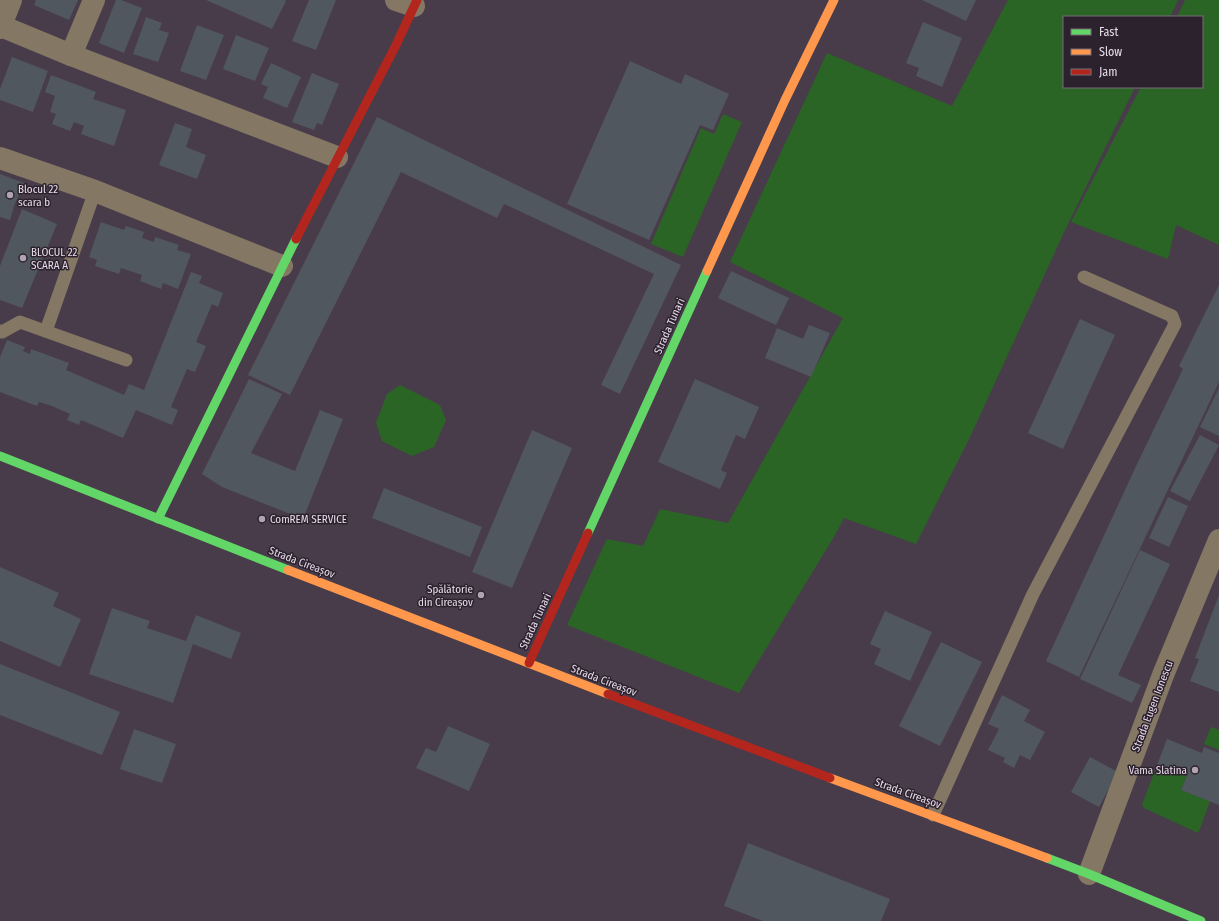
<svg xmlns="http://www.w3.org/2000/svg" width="1219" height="921" font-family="'Fira Sans Condensed',sans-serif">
	<rect width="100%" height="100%" fill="#483c4a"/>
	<g fill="#2b6525">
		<polygon points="1008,0 1178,0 1170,17 1064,17 1064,87 1135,87 1066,228 970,437 916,544 844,518 835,535 739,693 567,625 607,539 643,546 660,509 728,523 843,318 730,262 827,53 952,106"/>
		<polygon points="1185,0 1219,0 1219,245 1176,225 1168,259 1071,222 1141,87 1202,87 1202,17 1177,17"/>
		<polygon points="723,114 742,122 683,257 651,244 701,128 714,134"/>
		<polygon points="400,385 440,405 446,420 434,447 412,456 382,441 376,423 387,394"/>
		<polygon points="1211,727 1219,730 1219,750 1204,744"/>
		<polygon points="1157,765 1187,776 1181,790 1210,801 1201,826 1198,833 1144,808 1142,805"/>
	</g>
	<g fill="#51575e">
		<polygon points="36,0 78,0 69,20 34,5"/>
		<polygon points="116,0 121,0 142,8 124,53 99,43"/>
		<polygon points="206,0 284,0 286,1 272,29"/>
		<polygon points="309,0 336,0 316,50 292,41"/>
		<polygon points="922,0 976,0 966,21"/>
		<polygon points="146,17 162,23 159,30 169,33 158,62 133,54"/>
		<polygon points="923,22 962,38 942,87 916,76 919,68 906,63"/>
		<polygon points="197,25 224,35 206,80 180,71"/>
		<polygon points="236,35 269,48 255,81 223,69"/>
		<polygon points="12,57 48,71 33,112 0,100 0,89"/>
		<polygon points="630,61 681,84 685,74 729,94 713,130 700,125 649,240 567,204"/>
		<polygon points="271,63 301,77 287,108 263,98 268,87 261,84"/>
		<polygon points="312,73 339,84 322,125 317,123 314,130 292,122"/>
		<polygon points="51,75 96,92 93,99 126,110 114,146 81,134 84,126 74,122 70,131 52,124 56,114 50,112 55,96 45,92"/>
		<polygon points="377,117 681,265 620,394 601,385 654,274 504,204 497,218 401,172 290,395 248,375"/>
		<polygon points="175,123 192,129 186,147 206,155 197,179 159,165"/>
		<polygon points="0,174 24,183 14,206 10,220 0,217"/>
		<polygon points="22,209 57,224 22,308 0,300 0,266"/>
		<polygon points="101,222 124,230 126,226 144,232 142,238 154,242 155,237 179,245 177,250 191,254 178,289 163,283 161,289 140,281 142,275 121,268 119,274 95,266 97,260 89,257"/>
		<polygon points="731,271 789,298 776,325 718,298"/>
		<polygon points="191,272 202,276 199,283 223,293 218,307 212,304 196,342 206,346 195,372 187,369 171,407 178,410 172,425 136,410 123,438 81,420 79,425 67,420 70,414 52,406 39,402 37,406 0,392 0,357 7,340 25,347 23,351 30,354 31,349 69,363 66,370 124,395 129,384 144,390"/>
		<polygon points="1219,285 1219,382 1079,677 1046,661 1137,464 1183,369 1179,366"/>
		<polygon points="1080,319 1115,335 1063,449 1028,433"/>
		<polygon points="809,325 830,333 811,377 765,358 777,328 803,339"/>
		<polygon points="249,379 282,394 251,453 295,471 320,410 343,419 303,519 222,487 202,474"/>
		<polygon points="695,379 759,407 745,439 736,435 721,470 727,473 720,489 658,462"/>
		<polygon points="1219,388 1219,436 1200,427"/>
		<polygon points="532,430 572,448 512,588 472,572"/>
		<polygon points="1200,435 1219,445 1190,501 1170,491"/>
		<polygon points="384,488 482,527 470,557 372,518"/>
		<polygon points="1168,497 1188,506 1169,547 1149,538"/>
		<polygon points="1140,550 1170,564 1118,675 1141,685 1132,703 1080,679"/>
		<polygon points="0,567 59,593 53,606 81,619 60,667 0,641"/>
		<polygon points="1219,595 1219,692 1190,681 1199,659 1195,658"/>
		<polygon points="112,608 150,621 147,628 186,641 196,615 241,633 231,659 193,644 173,703 89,674"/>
		<polygon points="885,611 932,632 910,681 874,664 881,649 870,644"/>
		<polygon points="941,642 982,662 940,746 899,726"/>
		<polygon points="0,664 120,712 102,755 0,715"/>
		<polygon points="1002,695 1030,710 1024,721 1045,732 1030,760 1020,755 1014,768 1003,762 1005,758 988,750 999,729 988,724"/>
		<polygon points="448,726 490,744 469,791 416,768 426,748 436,752"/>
		<polygon points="134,729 176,744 162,783 120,769"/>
		<polygon points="1167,739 1202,753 1204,747 1219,753 1219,805 1181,790 1187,776 1157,765"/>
		<polygon points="1090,757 1118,772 1099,807 1071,792"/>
		<polygon points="748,843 890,899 881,921 763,921 724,906"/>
	</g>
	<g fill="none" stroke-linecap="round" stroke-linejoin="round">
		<g stroke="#847764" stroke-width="13">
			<polyline points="0,331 2,332 20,322 126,360"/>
			<polyline points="46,331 95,191"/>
			<polyline points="933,815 1033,594 1175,324 1172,316 1084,277"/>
		</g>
		<g stroke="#847764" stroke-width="22">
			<polyline points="396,0 414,6"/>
			<polyline points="1,26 71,55 337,157"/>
			<polyline points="0,28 11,0"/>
			<polyline points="71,55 94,0"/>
			<polyline points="0,158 95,191 282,266"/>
			<polyline points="1089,874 1163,675 1219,540"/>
		</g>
		<g stroke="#63d668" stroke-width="9">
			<polyline points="0,456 288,570"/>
			<polyline points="158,519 296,239"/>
			<polyline points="588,533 707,271"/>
			<polyline points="1047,858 1089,874 1201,921"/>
		</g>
		<g stroke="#ff974d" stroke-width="9">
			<polyline points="707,271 785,100 834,0"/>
			<polyline points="288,570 608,694"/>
			<polyline points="830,778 1047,858"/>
		</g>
		<g stroke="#b3261e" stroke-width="9">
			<polyline points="296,239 395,47 417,0"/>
			<polyline points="529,663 588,533"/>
			<polyline points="608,694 830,778"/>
		</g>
	</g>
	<g fill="#b0a3b2" stroke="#2c222e" stroke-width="1.5">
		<circle cx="10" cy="195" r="4"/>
		<circle cx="23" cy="258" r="4"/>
		<circle cx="262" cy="519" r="4"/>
		<circle cx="481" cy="595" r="4"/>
		<circle cx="1195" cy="770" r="4"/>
	</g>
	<g text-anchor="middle" stroke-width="3" stroke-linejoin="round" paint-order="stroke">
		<g font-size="11" fill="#e8daea" stroke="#2c222e" text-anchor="start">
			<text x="18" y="193">Blocul 22<tspan x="18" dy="13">scara b</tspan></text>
			<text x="31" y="256">BLOCUL 22<tspan x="31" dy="13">SCARA A</tspan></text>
			<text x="270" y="523">ComREM SERVICE</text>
			<text x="473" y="593" text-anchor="end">Spălătorie<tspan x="473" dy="13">din Cireașov</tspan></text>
			<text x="1187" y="774" text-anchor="end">Vama Slatina</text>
		</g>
		<g font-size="11" fill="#e8daea" stroke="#2c222e">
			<text transform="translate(669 326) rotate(-66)" y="4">Strada Tunari</text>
			<text transform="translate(302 562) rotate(21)" y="4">Strada Cireașov</text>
			<text transform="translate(535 621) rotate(-65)" y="4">Strada Tunari</text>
			<text transform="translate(604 680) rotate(21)" y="4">Strada Cireașov</text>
			<text transform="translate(1152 706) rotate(-69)" y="4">Strada Eugen Ionescu</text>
			<text transform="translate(908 793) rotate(20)" y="4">Strada Cireașov</text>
		</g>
	</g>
	<rect x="1063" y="16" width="140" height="72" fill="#2c222e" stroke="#776c79"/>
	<rect x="1071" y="29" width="20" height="6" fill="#63d668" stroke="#776c79"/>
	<text x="1099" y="36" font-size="12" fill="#e8daea">Fast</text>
	<rect x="1071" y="49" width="20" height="6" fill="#ff974d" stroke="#776c79"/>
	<text x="1099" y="56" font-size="12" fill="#e8daea">Slow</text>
	<rect x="1071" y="69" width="20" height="6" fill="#b3261e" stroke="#776c79"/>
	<text x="1099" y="76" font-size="12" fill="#e8daea">Jam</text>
</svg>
